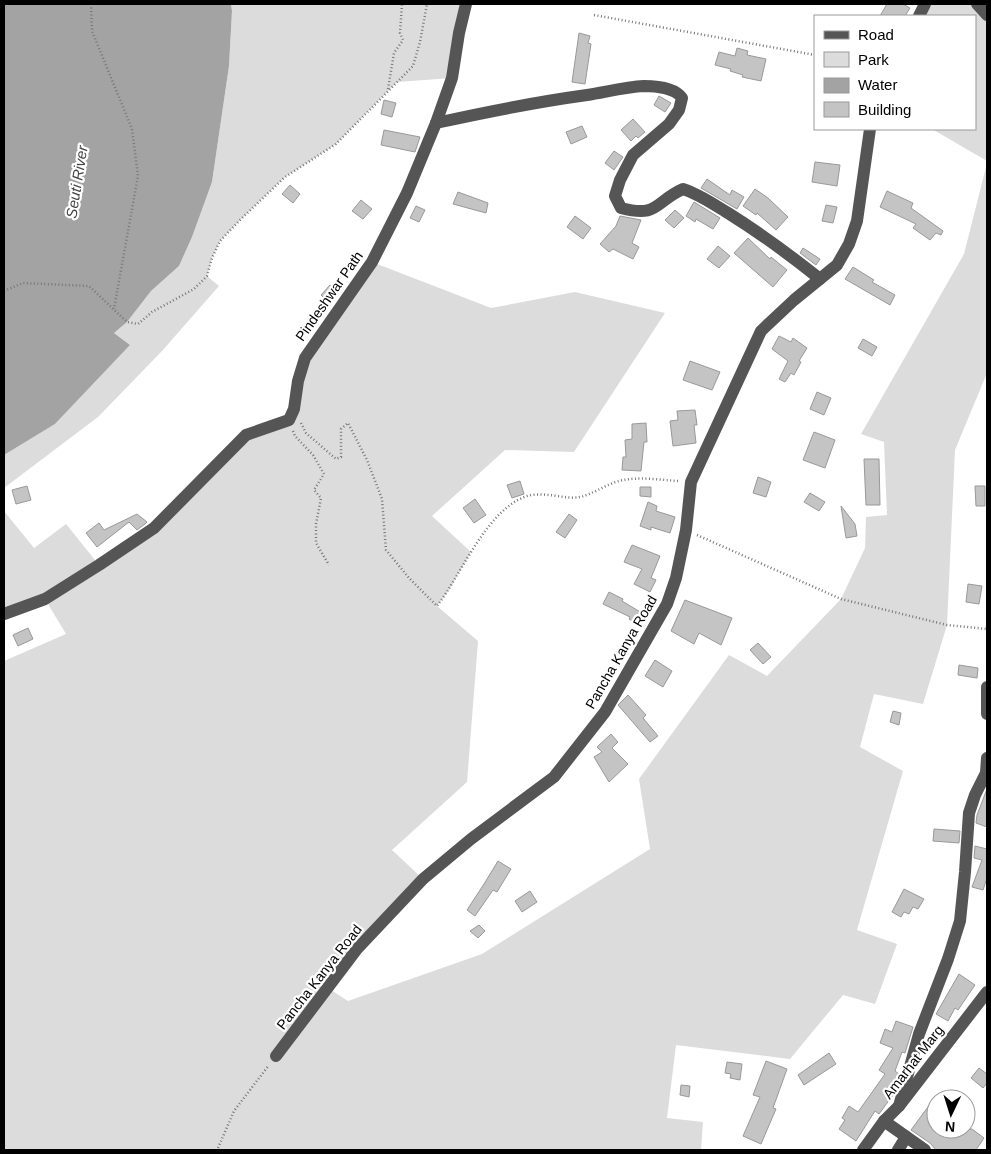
<svg xmlns="http://www.w3.org/2000/svg" width="991" height="1154" font-family="Arial,sans-serif">
	<rect width="100%" height="100%" fill="#fff"/>
	<g fill="#dcdcdc">
		<polygon points="231,4 466,4 452,78 397,82 336,144 285,177 240,220 220,241 212,258 207,276 219,286 162,351 98,417 4,488 4,455 55,424 130,345 114,333 127,322 151,291 179,266 192,237 212,182 229,66 232,11"/>
		<polygon points="925,4 987,4 987,161 932,129 975,129 975,16 927,16 921,11"/>
		<polygon points="987,163 987,373 955,450 947,625 923,704 874,694 860,747 903,771 857,930 897,944 875,1004 843,995 790,1059 676,1045 667,1118 703,1122 701,1150 4,1150 4,661 66,634 45,599 4,614 4,511 34,548 66,524 99,565 154,528 246,435 289,420 305,358 372,262 491,308 575,292 665,313 574,452 505,450 432,516 471,552 449,590 437,606 478,641 467,782 392,850 423,879 328,988 348,1001 482,954 650,849 639,779 729,655 767,676 841,599 865,548 866,517 887,515 884,442 861,434 964,254"/>
	</g>
	<polygon fill="#a3a3a3" points="4,4 231,4 232,11 229,66 212,182 192,237 179,266 151,291 127,322 114,333 130,345 55,424 4,455"/>
	<g fill="#c4c4c4" stroke="#999">
		<polygon points="887,4 903,4 910,8 905,16 880,16"/>
		<polygon points="579,33 590,36 588,43 591,44 585,84 572,82"/>
		<polygon points="737,48 748,51 747,55 766,59 761,81 742,77 743,75 730,71 731,69 715,65 719,52 735,56"/>
		<polygon points="659,96 671,103 665,112 654,105"/>
		<polygon points="384,100 396,103 392,117 381,114"/>
		<polygon points="633,119 645,132 638,138 636,136 631,141 621,130"/>
		<polygon points="582,126 587,137 571,144 566,132"/>
		<polygon points="384,130 420,137 415,152 381,145"/>
		<polygon points="614,151 623,157 614,170 605,163"/>
		<polygon points="815,162 840,165 837,186 812,182"/>
		<polygon points="707,179 730,195 732,190 744,197 737,209 701,188"/>
		<polygon points="290,185 300,194 293,203 282,194"/>
		<polygon points="755,189 768,198 788,217 776,230 757,213 756,215 743,206"/>
		<polygon points="887,191 913,203 911,208 943,231 941,235 936,233 930,240 913,228 916,224 880,207"/>
		<polygon points="458,192 488,203 486,213 453,204"/>
		<polygon points="361,200 372,209 363,219 352,211"/>
		<polygon points="694,202 720,218 713,229 696,219 695,222 686,216"/>
		<polygon points="826,205 837,207 833,223 822,221"/>
		<polygon points="416,206 425,210 419,222 410,218"/>
		<polygon points="675,210 684,218 674,228 665,220"/>
		<polygon points="575,216 591,228 583,239 567,227"/>
		<polygon points="620,216 641,220 632,243 639,247 633,259 613,249 609,252 600,244 616,226"/>
		<polygon points="748,238 770,259 771,257 787,270 773,287 734,253"/>
		<polygon points="718,246 730,256 719,268 707,259"/>
		<polygon points="803,248 820,259 816,265 800,253"/>
		<polygon points="853,267 874,280 872,282 895,295 890,305 845,279"/>
		<polygon points="330,285 339,292 330,303 321,295"/>
		<polygon points="779,336 791,342 793,338 807,348 799,361 801,362 794,375 791,373 785,382 779,379 788,361 772,349"/>
		<polygon points="863,339 877,347 872,356 858,348"/>
		<polygon points="690,361 720,372 712,390 683,380"/>
		<polygon points="817,392 831,398 824,415 810,409"/>
		<polygon points="695,410 697,425 694,425 696,443 673,446 670,421 678,420 677,411"/>
		<polygon points="646,423 647,442 644,442 641,471 622,470 623,457 626,457 625,440 632,439 632,424"/>
		<polygon points="814,432 835,440 825,468 803,460"/>
		<polygon points="864,459 879,459 880,505 866,505"/>
		<polygon points="758,477 771,482 766,497 753,493"/>
		<polygon points="520,481 524,494 512,498 507,485"/>
		<polygon points="27,486 31,500 16,504 12,490"/>
		<polygon points="975,486 985,486 985,506 976,506"/>
		<polygon points="640,487 651,487 651,497 640,496"/>
		<polygon points="810,493 825,502 819,511 804,502"/>
		<polygon points="475,499 486,515 474,523 463,508"/>
		<polygon points="648,502 657,506 656,511 675,517 670,533 651,527 651,530 640,526"/>
		<polygon points="841,506 855,524 857,536 846,538"/>
		<polygon points="137,514 147,522 145,524 137,530 129,522 97,547 86,533 99,523 104,530"/>
		<polygon points="569,514 577,520 565,538 556,532"/>
		<polygon points="632,545 660,556 651,578 656,580 650,592 634,584 642,569 624,562"/>
		<polygon points="968,584 982,586 979,604 966,602"/>
		<polygon points="609,592 623,599 622,601 647,616 640,626 629,619 630,617 603,604"/>
		<polygon points="685,600 732,618 721,645 699,633 694,644 671,631"/>
		<polygon points="28,628 33,639 18,646 13,635"/>
		<polygon points="758,643 771,657 763,664 750,650"/>
		<polygon points="655,660 672,671 663,687 645,676"/>
		<polygon points="959,665 978,668 977,678 958,675"/>
		<polygon points="628,695 646,715 643,718 658,736 650,742 618,705"/>
		<polygon points="893,711 901,713 899,725 890,722"/>
		<polygon points="611,734 618,742 612,748 628,764 609,782 594,757 602,752 597,747"/>
		<polygon points="987,789 987,827 976,823 977,815"/>
		<polygon points="934,829 960,831 959,843 933,841"/>
		<polygon points="975,846 987,849 987,878 983,890 972,887 982,860 974,858"/>
		<polygon points="498,861 511,869 497,892 493,890 475,916 467,910 484,884"/>
		<polygon points="904,889 924,899 918,909 913,907 909,914 904,912 901,917 892,912"/>
		<polygon points="530,891 537,902 522,912 515,901"/>
		<polygon points="479,925 485,931 478,938 470,931"/>
		<polygon points="959,974 975,985 958,1010 955,1008 948,1021 936,1014"/>
		<polygon points="896,1021 913,1027 905,1053 902,1052 895,1071 899,1074 888,1092 893,1095 879,1114 875,1111 856,1141 839,1129 845,1120 842,1118 849,1106 858,1112 885,1074 879,1070 893,1048 880,1043 885,1029 892,1032"/>
		<polygon points="829,1053 836,1064 804,1085 798,1075"/>
		<polygon points="766,1061 787,1069 773,1108 776,1109 761,1144 743,1136 760,1097 753,1095"/>
		<polygon points="727,1062 742,1064 740,1080 730,1078 731,1074 725,1073"/>
		<polygon points="979,1068 987,1074 987,1083 983,1088 971,1078"/>
		<polygon points="681,1085 690,1086 689,1097 680,1095"/>
		<polygon points="936,1096 936,1129 972,1129 984,1138 976,1150 936,1150 930,1143 911,1130"/>
	</g>
	<g fill="none" stroke-linecap="round" stroke-linejoin="round">
		<g stroke="#777" stroke-width="2.5" stroke-dasharray="1 2.5" stroke-linecap="butt">
			<polyline points="91,4 92,31 132,129 138,176 114,309"/>
			<polyline points="594,15 815,55"/>
			<polyline points="388,89 394,53 403,40 400,33 402,4"/>
			<polyline points="4,291 23,283 89,286 127,322 138,324 152,312 194,289 207,276 212,258 220,241 240,220 285,177 336,144 413,66 420,42 427,4"/>
			<path d="M301,423l5,10 30,26 5,-2v-28l7,-6 19,37 15,39 4,51 23,28 28,28c24,-31 50,-97 90,-110 18,-5 39,4 53,1 13,-3 25,-12 39,-16 19,-5 41,-1 60,0"/>
			<polyline points="293,431 295,436 313,455 324,474 314,490 321,498 316,524 316,543 329,565"/>
			<polyline points="697,535 841,599 947,625 987,629"/>
			<polyline points="218,1148 234,1111 269,1065"/>
		</g>
		<g stroke="#555" stroke-width="12">
			<polyline points="977,4 987,15"/>
			<polyline points="919,16 925,4"/>
			<path d="M436,123c50,-11 100,-21 151,-28 19,-3 38,-8 57,-9 12,0 31,2 38,12l-3,12 -10,14 -36,31 -13,25 -5,16 6,12c38,10 33,-6 62,-19 16,5 30,15 45,24 32,20 62,42 92,66"/>
			<polyline points="4,614 45,599 99,565 154,528 246,435 289,420 294,409 298,381 305,358 372,262 407,193 436,123 452,78 459,33 466,4"/>
			<polyline points="987,687 987,714"/>
			<polyline points="276,1056 357,949 423,879 471,839 554,777 605,712 667,604 676,578 686,530 691,482 761,331 794,300 837,265 849,244 857,221 870,129"/>
			<polyline points="899,1106 919,1034 948,959 960,921 965,872 969,813 975,795 986,773 987,758"/>
			<polyline points="884,1121 925,1150"/>
			<polyline points="863,1150 884,1121 899,1106 987,992"/>
			<polyline points="898,1150 906,1137"/>
		</g>
	</g>
	<g text-anchor="middle" stroke-width="4.5" stroke-linejoin="round" paint-order="stroke">
		<g font-size="14" fill="#000" stroke="#fff">
			<text transform="translate(329 296) rotate(-55)" y="5">Pindeshwar Path</text>
			<text transform="translate(621 652) rotate(-60)" y="5">Pancha Kanya Road</text>
			<text transform="translate(319 977) rotate(-52)" y="5">Pancha Kanya Road</text>
			<text transform="translate(913 1062) rotate(-52)" y="5">Amarhat Marg</text>
		</g>
		<g font-size="15" font-style="italic" fill="#444" stroke="#fff">
			<text transform="translate(77 182) rotate(-81)" y="5">Seuti River</text>
		</g>
	</g>
	<rect width="991" height="1154" fill="none" stroke="#000000" stroke-width="10"/>
	<rect x="814" y="15" width="162" height="115" fill="#ffffff" stroke="#999999"/>
	<rect x="824" y="31" width="25" height="8" fill="#555555" stroke="#999999"/>
	<text x="858" y="40" font-size="15" fill="#000000">Road</text>
	<rect x="824" y="52" width="25" height="15" fill="#dcdcdc" stroke="#999999"/>
	<text x="858" y="65" font-size="15" fill="#000000">Park</text>
	<rect x="824" y="78" width="25" height="15" fill="#a3a3a3" stroke="#999999"/>
	<text x="858" y="90" font-size="15" fill="#000000">Water</text>
	<rect x="824" y="102" width="25" height="15" fill="#c4c4c4" stroke="#999999"/>
	<text x="858" y="115" font-size="15" fill="#000000">Building</text>
	<g transform="translate(951 1114) rotate(184)"><circle r="24" fill="#ffffff" stroke="#999999"/>
	<path d="M0-4L9 19L0 12L-9 19Z" fill="#000000"/>
	<text y="-8" font-size="14" font-weight="bold" text-anchor="middle" fill="#000000">N</text>
	</g>
</svg>
